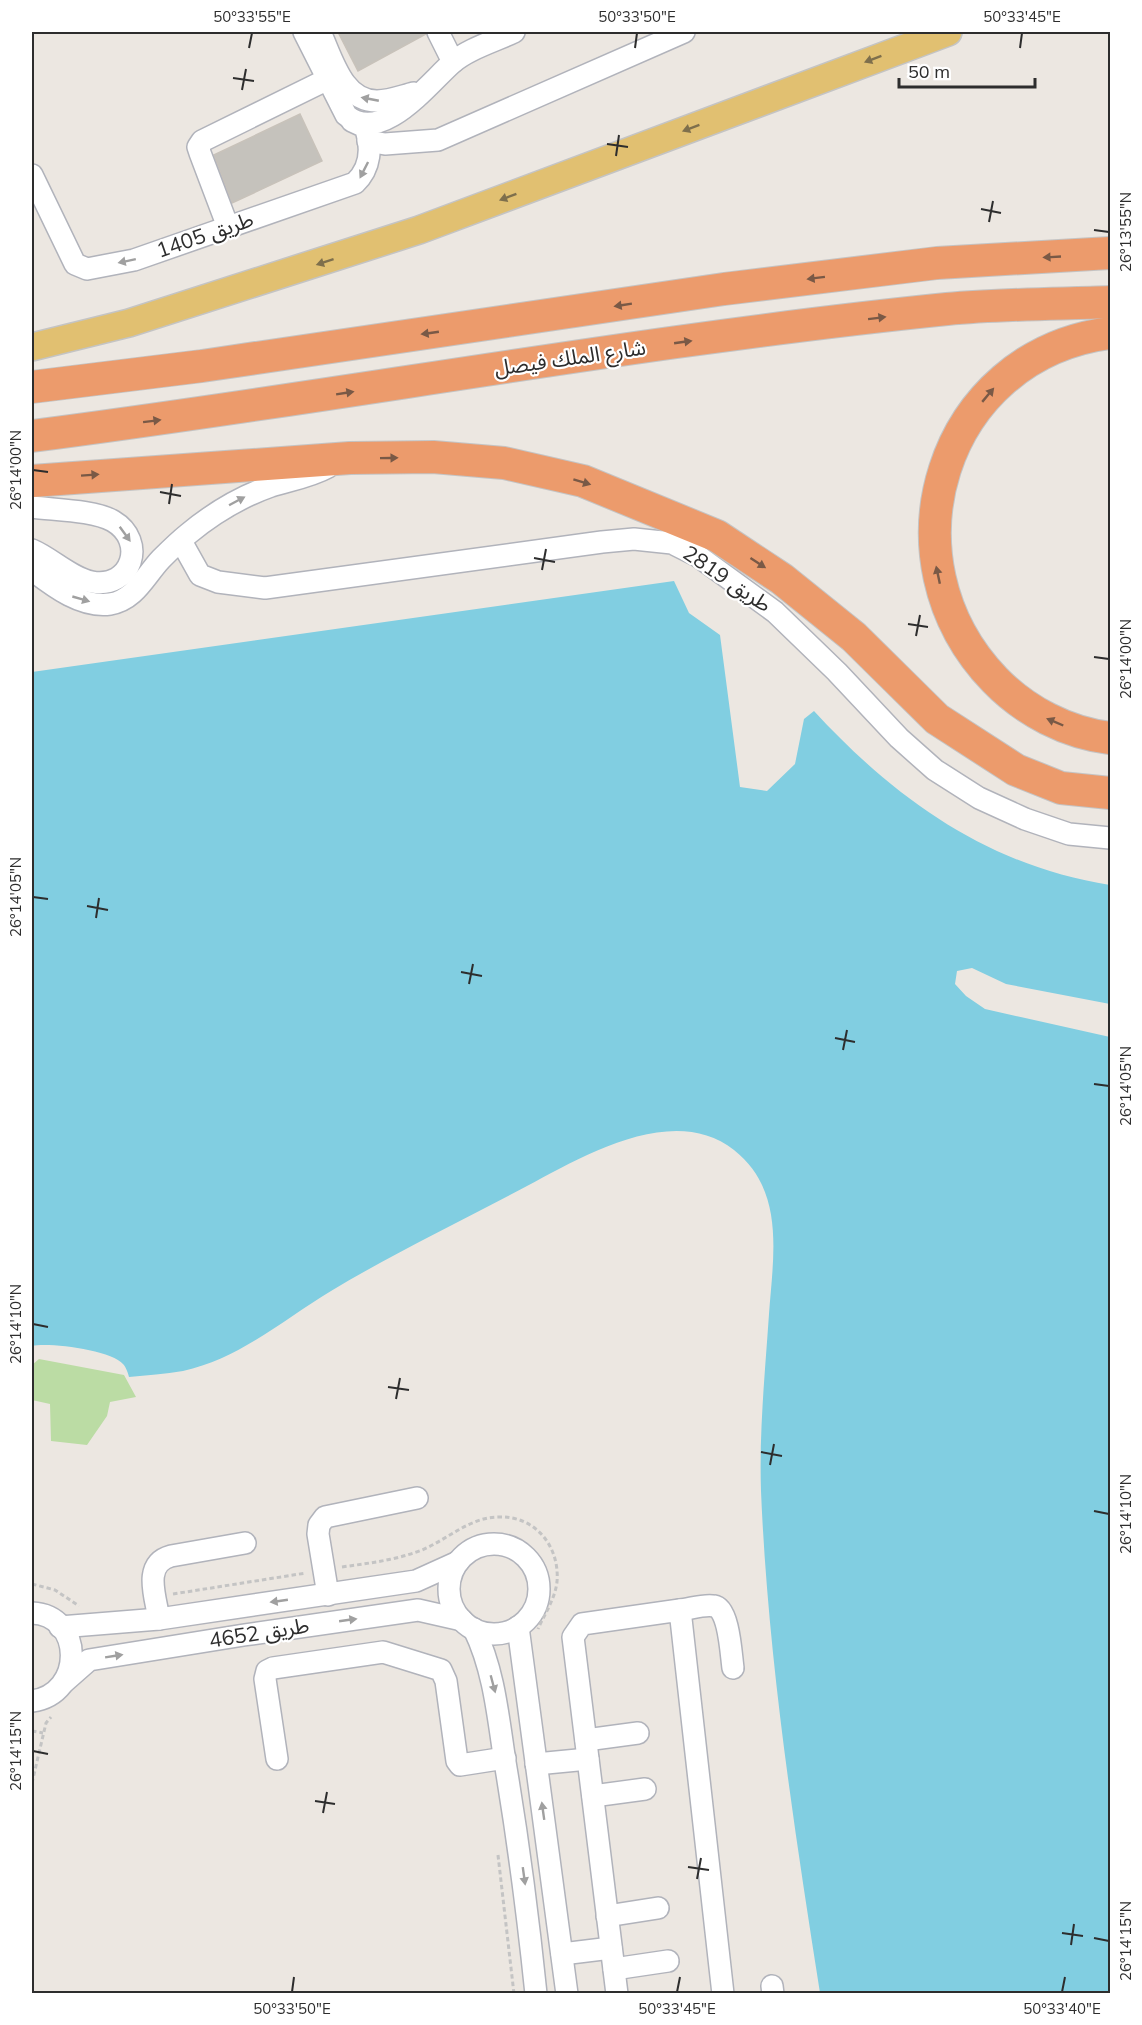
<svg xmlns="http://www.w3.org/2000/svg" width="1142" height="2025" font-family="Mulish,'Noto Sans Arabic',sans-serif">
	<rect width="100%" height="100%" fill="#ece7e1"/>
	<polygon fill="#bbdca4" points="39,1359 124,1375 136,1397 110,1402 107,1416 87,1445 51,1441 50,1404 32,1400 32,1365"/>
	<path fill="#81cee1" d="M674,581l15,32 31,22 20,152 27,4 28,-27 9,-45 10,-8c82,89 175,155 296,174v119l-104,-20 -34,-16 -15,3 -2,13 11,12 19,13 125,28v956h-290c-26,-166 -52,-334 -59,-502 -2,-59 4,-118 8,-177 4,-57 17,-123 -35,-164 -60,-48 -151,6 -207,36 -65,35 -133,67 -196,105 -48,29 -92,68 -148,80 -18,3 -36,4 -54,6 -1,-4 -3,-10 -6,-13 -11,-14 -75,-22 -91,-18v-674z"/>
	<g fill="#c5c2bc" stroke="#c8c2ba" stroke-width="1.5">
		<polygon points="338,32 425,32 426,34 358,71"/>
		<polygon points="300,114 322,161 232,203 214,155"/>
	</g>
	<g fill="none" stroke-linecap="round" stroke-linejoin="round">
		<g stroke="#b1b3bb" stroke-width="24">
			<g id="minor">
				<path d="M304,32l42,83c35,31 82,-31 106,-52 16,-14 43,-22 62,-31"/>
				<path d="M320,32c12,25 22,69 57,69 12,0 25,-5 37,-8"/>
				<polyline points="438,32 453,62"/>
				<polyline points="368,141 385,144 438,140 684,32"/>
				<path d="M32,175l43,89 12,5 47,-9 221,-77c16,-15 17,-36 10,-56l-13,-6"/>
				<polyline points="228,227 200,153 198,147 202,141 328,79"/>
				<path d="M32,507c22,3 62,3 81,14 34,20 19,68 -21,61 -21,-4 -41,-24 -60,-32"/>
				<polyline points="181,541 200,575 218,582 265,588 602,542 634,539 672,543 698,556 775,612 837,672 899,738 935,770 979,798 1025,819 1069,834 1110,838"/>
				<path d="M32,570c21,16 49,38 78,34 25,-4 35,-28 51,-45 8,-8 17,-17 27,-25 24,-20 52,-37 83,-48 19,-6 39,-9 57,-19"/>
				<circle cx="494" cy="1589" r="45"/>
				<polyline points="328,1595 318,1534 319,1525 325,1517 417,1498"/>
				<path d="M680,1610c10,-1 24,-6 34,-4 15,2 17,48 19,62"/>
				<path d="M32,1613c52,2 53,81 0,88"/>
				<path d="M159,1619c-3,-21 -17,-55 12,-63l74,-13"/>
				<polyline points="60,1627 159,1619 416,1581 458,1562"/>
				<polyline points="518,1627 567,1994"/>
				<path d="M474,1629c20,41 24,87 31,133 13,77 23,154 31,232"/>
				<polyline points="64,1682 89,1660 244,1635 418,1610 462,1620"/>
				<polyline points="586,1740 638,1733"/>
				<polyline points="277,1759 265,1679 267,1671 273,1668 383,1652 441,1670 446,1681 457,1761 460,1765 505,1758"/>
				<polyline points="536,1764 588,1759"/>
				<polyline points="593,1796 645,1789"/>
				<polyline points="607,1916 658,1908"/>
				<polyline points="562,1954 611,1948"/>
				<polyline points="614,1969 668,1961"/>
				<polyline points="772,1986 773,1994"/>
				<polyline points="617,1994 573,1637 582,1624 680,1610 723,1994"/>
			</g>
		</g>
		<g stroke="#c4c4c4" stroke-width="30">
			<polyline id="major" points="32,347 129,323 419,230 948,32"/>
		</g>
		<g stroke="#c4c4c4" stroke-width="34">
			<g id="highway">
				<path d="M1110,333c-170,22 -232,226 -115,347 30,31 72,53 115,58"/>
				<polyline points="32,387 202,366 724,289 937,263 1110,253"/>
				<path d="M32,436c305,-39 608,-96 915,-127 54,-5 109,-5 163,-7"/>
				<polyline points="32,481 350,458 433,457 504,463 583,481 717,536 782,579 854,637 937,719 1016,770 1061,788 1110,793"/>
			</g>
		</g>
		<g stroke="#c4c4c4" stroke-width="3" stroke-dasharray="4.5 3" stroke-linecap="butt">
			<path d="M342,1567c28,-4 54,-7 80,-17 26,-11 47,-32 75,-33 38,-2 63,29 60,65 -2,17 -12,31 -19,47"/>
			<polyline points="32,1584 55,1590 79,1606"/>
			<polyline points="173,1594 306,1573"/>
			<polyline points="32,1731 43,1733"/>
			<polyline points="32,1783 46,1723 51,1717"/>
			<polyline points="498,1855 514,1994"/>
		</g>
		<use href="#minor" stroke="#fff" stroke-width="21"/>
		<use href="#major" stroke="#e1c071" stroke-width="27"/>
		<use href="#highway" stroke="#ec9b6c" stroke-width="32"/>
	</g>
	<defs><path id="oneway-solid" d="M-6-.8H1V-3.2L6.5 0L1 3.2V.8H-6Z" transform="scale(1.5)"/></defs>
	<g fill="#7e6f4c">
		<use href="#oneway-solid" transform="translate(873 59) rotate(159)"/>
		<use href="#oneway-solid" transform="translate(691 128) rotate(159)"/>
		<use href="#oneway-solid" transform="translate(508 197) rotate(159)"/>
		<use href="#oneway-solid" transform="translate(325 262) rotate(162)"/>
	</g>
	<g fill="#a0a0a0">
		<use href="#oneway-solid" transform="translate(370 99) rotate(-169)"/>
		<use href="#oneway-solid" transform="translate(364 170) rotate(117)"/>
		<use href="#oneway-solid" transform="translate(127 261) rotate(168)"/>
		<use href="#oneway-solid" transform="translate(237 501) rotate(-28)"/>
		<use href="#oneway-solid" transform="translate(125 534) rotate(54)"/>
		<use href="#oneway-solid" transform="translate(81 599) rotate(16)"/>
		<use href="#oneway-solid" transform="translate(279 1601) rotate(172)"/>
		<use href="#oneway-solid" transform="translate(348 1620) rotate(-8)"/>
		<use href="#oneway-solid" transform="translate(114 1656) rotate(-9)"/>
		<use href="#oneway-solid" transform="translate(493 1684) rotate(75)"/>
		<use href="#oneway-solid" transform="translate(543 1811) rotate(-98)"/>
		<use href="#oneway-solid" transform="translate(524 1876) rotate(82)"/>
	</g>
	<g fill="#795946">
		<use href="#oneway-solid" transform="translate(1052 257) rotate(177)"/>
		<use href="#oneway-solid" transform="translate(816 278) rotate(173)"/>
		<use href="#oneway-solid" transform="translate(623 305) rotate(171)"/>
		<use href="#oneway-solid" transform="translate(877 318) rotate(-7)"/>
		<use href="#oneway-solid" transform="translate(430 333) rotate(172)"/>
		<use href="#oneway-solid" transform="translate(683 342) rotate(-8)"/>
		<use href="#oneway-solid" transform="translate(345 393) rotate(-9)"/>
		<use href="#oneway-solid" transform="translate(988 395) rotate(-50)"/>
		<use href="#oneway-solid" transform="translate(152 421) rotate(-7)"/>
		<use href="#oneway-solid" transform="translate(389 458) rotate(-1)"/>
		<use href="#oneway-solid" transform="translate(90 475) rotate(-4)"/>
		<use href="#oneway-solid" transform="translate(582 482) rotate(17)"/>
		<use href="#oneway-solid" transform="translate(758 563) rotate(33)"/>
		<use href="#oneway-solid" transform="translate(938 575) rotate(-102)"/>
		<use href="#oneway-solid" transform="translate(1055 722) rotate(-157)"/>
	</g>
	<path fill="none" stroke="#2d2d2d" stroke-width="2" d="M249,48l3,-15M635,48l2,-15M1020,48l2,-15M233,78l21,3M242,90l4,-21M607,144l21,3M616,156l3,-21M981,209l20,4M989,222l4,-21M1094,230l15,2M33,470l15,2M160,492l21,4M169,504l3,-20M534,558l21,4M542,570l4,-21M908,624l20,3M916,636l4,-21M1094,657l15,2M33,897l15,2M87,906l21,4M96,918l3,-20M461,972l21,4M469,984l4,-20M835,1038l20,4M843,1050l4,-20M1094,1084l15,2M33,1324l15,3M388,1387l21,3M396,1399l4,-21M761,1452l21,4M770,1465l4,-21M1094,1511l15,3M33,1751l15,3M315,1801l20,3M323,1813l4,-21M688,1867l21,3M697,1879l4,-21M1062,1933l21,3M1094,1938l15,3M1071,1945l3,-21M292,1992l2,-15M677,1992l3,-15M1062,1992l3,-15"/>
	<g text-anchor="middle" stroke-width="4.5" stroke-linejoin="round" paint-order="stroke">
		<g font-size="21" fill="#2d2d2d" stroke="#fff">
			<text transform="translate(205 235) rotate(-19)" y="7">طريق 1405</text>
			<text transform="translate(570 358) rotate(-8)" y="7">شارع الملك فيصل</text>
			<text transform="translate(727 579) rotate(34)" y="7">طريق 2819</text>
			<text transform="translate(259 1633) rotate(-9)" y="7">طريق 4652</text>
		</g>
	</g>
	<rect width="1142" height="2025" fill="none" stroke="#ffffff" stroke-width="66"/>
	<path d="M899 78v9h136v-9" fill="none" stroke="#2d2d2d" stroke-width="3"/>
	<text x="908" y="78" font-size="18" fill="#2d2d2d" stroke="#ffffff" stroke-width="4.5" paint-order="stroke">50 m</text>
	<rect x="33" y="33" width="1076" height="1959" fill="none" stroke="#2d2d2d" stroke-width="2"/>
	<g font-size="15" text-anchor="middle" fill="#2d2d2d">
		<text x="252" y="22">50°33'55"E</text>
		<text x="637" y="22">50°33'50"E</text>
		<text x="1022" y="22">50°33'45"E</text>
		<text transform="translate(1126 232) rotate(-90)" y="5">26°13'55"N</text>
		<text transform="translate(16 470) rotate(-90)" y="5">26°14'00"N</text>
		<text transform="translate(1126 659) rotate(-90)" y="5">26°14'00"N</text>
		<text transform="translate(16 897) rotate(-90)" y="5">26°14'05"N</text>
		<text transform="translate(1126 1086) rotate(-90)" y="5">26°14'05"N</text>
		<text transform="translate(16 1324) rotate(-90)" y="5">26°14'10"N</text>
		<text transform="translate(1126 1514) rotate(-90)" y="5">26°14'10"N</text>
		<text transform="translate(16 1751) rotate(-90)" y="5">26°14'15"N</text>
		<text transform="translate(1126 1941) rotate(-90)" y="5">26°14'15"N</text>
		<text x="292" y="2014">50°33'50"E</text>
		<text x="677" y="2014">50°33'45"E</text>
		<text x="1062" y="2014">50°33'40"E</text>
	</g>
</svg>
